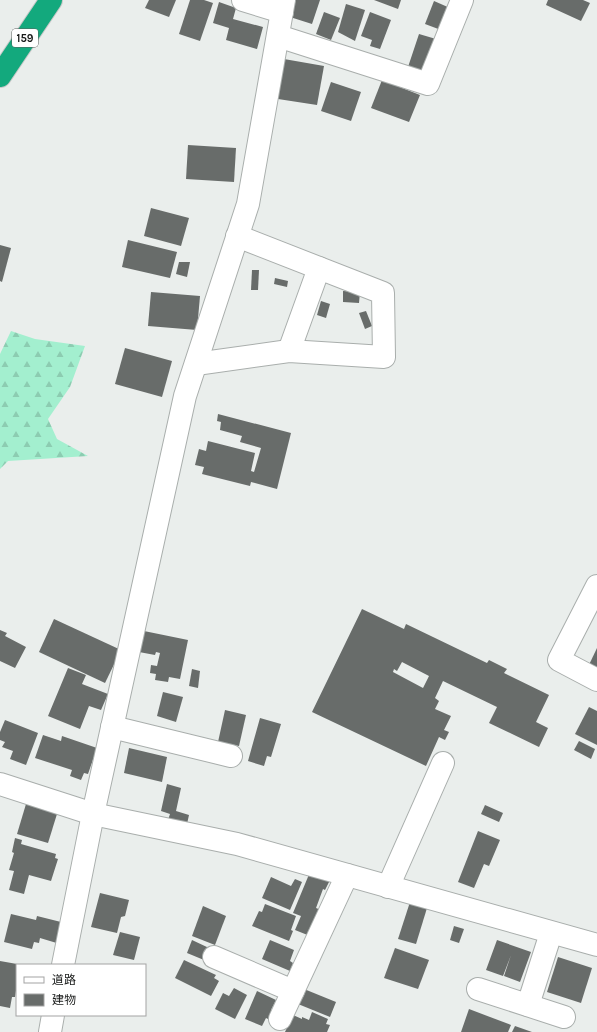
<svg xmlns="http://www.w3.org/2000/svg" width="597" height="1032" font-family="Karla,'Noto Sans JP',sans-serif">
	<defs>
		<pattern id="forest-firs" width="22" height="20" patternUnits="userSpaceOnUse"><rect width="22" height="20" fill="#a3efcf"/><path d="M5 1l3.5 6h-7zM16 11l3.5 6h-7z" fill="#8cccb1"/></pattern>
	</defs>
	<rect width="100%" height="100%" fill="#eaeeec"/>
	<polygon fill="url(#forest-firs)" points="11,331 35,339 85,346 70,387 48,419 57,439 88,456 8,461 0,469 0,354"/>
	<g fill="#686c6a" fill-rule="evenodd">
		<polygon points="149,0 176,0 169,17 145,8"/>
		<polygon points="190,0 204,0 213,3 200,41 179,34"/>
		<polygon points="296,0 320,0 312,24 290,17"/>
		<polygon points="374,0 401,0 398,9"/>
		<polygon points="548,0 583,0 590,3 581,21 546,5"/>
		<polygon points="434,1 450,8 441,30 425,24"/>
		<polygon points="219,2 236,8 233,19 263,27 257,49 226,40 229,28 213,23"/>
		<polygon points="346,4 365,10 355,41 338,32"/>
		<polygon points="324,12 340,18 331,40 316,34"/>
		<polygon points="370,12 391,20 380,49 370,46 372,40 361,36"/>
		<polygon points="419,34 436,39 425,72 408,67"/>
		<polygon points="284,59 324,66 317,105 278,99"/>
		<polygon points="382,80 420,95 409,122 371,108"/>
		<polygon points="331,82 361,92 351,121 321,111"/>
		<polygon points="188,145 236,148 234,182 186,179"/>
		<polygon points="151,208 189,218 181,246 144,236"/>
		<polygon points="128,240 177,252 170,278 122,267"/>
		<polygon points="0,245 11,248 2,282 0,281"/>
		<polygon points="179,262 190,262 187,277 176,274"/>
		<polygon points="252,270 259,270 258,290 251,290"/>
		<polygon points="275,278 288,281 287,287 274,284"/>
		<polygon points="343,291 360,292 359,303 343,302"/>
		<polygon points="151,292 200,296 197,330 148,326"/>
		<polygon points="321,301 330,304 326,318 317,315"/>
		<polygon points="366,311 372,326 365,329 359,313"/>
		<polygon points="125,348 172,361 162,397 115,384"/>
		<polygon points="218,414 291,433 277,489 251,482 250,486 202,474 204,467 195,465 199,449 206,451 208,441 255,453 251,471 254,472 261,448 240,442 242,436 220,430 221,422 217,421"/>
		<path d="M362,609l42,20 2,-5 81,39 2,-3 18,9 -3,4 45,22 -13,27 12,6 -9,19 -50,-24 8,-16 -54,-26 -8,17 4,3 -4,8 16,7 -7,14 5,2 -4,8 -6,-3 -13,29 -114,-54zM402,662l27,14 -6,12 -30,-16 1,-3 3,2z"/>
		<polygon points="54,619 121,650 105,683 39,652"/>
		<polygon points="0,630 7,633 5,636 26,647 15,668 0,661"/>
		<polygon points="144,631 188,640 180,679 169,677 168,682 155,680 156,674 150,673 151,665 157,666 160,653 156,652 155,655 139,652"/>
		<polygon points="597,648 597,674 587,669"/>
		<polygon points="68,668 86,675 82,684 108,694 101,710 89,706 80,729 48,716"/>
		<polygon points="192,669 200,671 198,688 189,686"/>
		<polygon points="163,692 183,697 176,722 157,716"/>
		<polygon points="589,707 597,711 597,745 575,734"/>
		<polygon points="225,710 246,715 239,746 218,742"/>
		<polygon points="260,718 281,724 271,757 267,756 264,766 248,761"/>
		<polygon points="5,720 38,733 26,765 10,759 13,751 2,747 5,742 0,740 0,732"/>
		<polygon points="43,735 61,741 62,736 97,748 88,774 84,773 81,780 70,776 72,770 35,758"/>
		<polygon points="579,741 595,749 591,759 574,750"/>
		<polygon points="129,748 167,757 162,782 124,773"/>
		<polygon points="167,784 181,788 176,811 189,815 187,824 168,820 170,814 161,811"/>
		<polygon points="26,804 57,814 48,843 17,834"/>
		<polygon points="485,805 503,813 499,822 481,814"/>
		<polygon points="478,831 500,840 489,866 484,864 474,888 458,882"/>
		<polygon points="15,838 22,840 21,844 56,854 55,858 58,859 51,881 29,875 24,894 9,890 14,871 9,870 14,853 12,852"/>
		<polygon points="310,872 330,880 325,890 323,889 316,908 321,910 310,936 295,930 301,916 293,913"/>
		<polygon points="271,877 291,886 295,879 302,882 290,910 262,898"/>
		<polygon points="100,893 129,900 125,916 121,917 117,933 91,927"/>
		<polygon points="410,902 427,908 416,944 398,939"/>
		<polygon points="265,904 296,916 291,930 293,931 289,941 252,926 259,911 262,912"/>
		<polygon points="203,906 226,916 215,945 192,936"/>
		<polygon points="11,914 36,920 37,916 65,923 60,944 40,938 39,943 34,942 32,949 4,942"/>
		<polygon points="454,926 464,929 459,943 450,940"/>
		<polygon points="120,932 140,937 134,960 113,955"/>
		<polygon points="192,940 209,948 204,960 187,953"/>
		<polygon points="270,940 294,950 290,961 293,963 290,971 262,959"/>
		<polygon points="497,940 531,952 520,982 504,976 511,955 503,976 486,970"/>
		<polygon points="395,948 429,960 418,989 384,978"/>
		<polygon points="558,957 592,968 581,1003 547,992"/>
		<polygon points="184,960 216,975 214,978 219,981 211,996 175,978"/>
		<polygon points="0,961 17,964 17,984 15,997 12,997 10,1008 0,1006"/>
		<polygon points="234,988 247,995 235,1019 215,1009 223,993 229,996"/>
		<polygon points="304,989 336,1002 330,1017 298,1004"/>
		<polygon points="257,991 276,1000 271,1010 274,1011 270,1020 266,1018 262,1026 245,1019"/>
		<polygon points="469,1009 511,1025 508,1032 461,1032"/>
		<polygon points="312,1012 328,1019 326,1024 330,1025 327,1032 285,1032 293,1015 302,1019 302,1017 309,1020"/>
		<polygon points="515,1026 532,1032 512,1032"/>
	</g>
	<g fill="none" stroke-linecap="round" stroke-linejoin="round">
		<g stroke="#a9aeac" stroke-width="24">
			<g id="minor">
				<polyline points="243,0 282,12"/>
				<polyline points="278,36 428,84 462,0"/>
				<polyline points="289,351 319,268"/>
				<polyline points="196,364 289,351 384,357 383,293 237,236"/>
				<polyline points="597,586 559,660 597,680"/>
				<polyline points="112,727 231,756"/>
				<polyline points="0,784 93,814 237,844 597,945"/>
				<polyline points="388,887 443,763"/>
				<polyline points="214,957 293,991"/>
				<polyline points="63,965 93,814 185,396 248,204 284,0"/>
				<polyline points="478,989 564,1017"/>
				<polyline points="528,1005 551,933"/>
				<polyline points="280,1019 347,875"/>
				<polyline points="50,1032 53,1015"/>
			</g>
		</g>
		<g stroke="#c8c8c8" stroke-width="24">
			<polyline id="highway" points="0,76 51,0"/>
		</g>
		<use href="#minor" stroke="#fff" stroke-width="22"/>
		<use href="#highway" stroke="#13a97d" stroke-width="22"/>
	</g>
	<g text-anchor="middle" stroke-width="4" stroke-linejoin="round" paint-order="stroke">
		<rect fill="#fff" stroke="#5d5f5e" stroke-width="1" x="12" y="29" width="26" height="18" rx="3"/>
		<g font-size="11" font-weight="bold" fill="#181a19">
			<text x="25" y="42">159</text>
		</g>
	</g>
	<rect x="16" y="964" width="130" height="52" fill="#ffffff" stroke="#a3a3a3"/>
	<rect x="24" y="977" width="20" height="6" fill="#ffffff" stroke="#a3a3a3"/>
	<text x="52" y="984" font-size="12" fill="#181a19">道路</text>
	<rect x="24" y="994" width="20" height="12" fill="#686c6a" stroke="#a3a3a3"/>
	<text x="52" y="1004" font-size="12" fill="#181a19">建物</text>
</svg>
